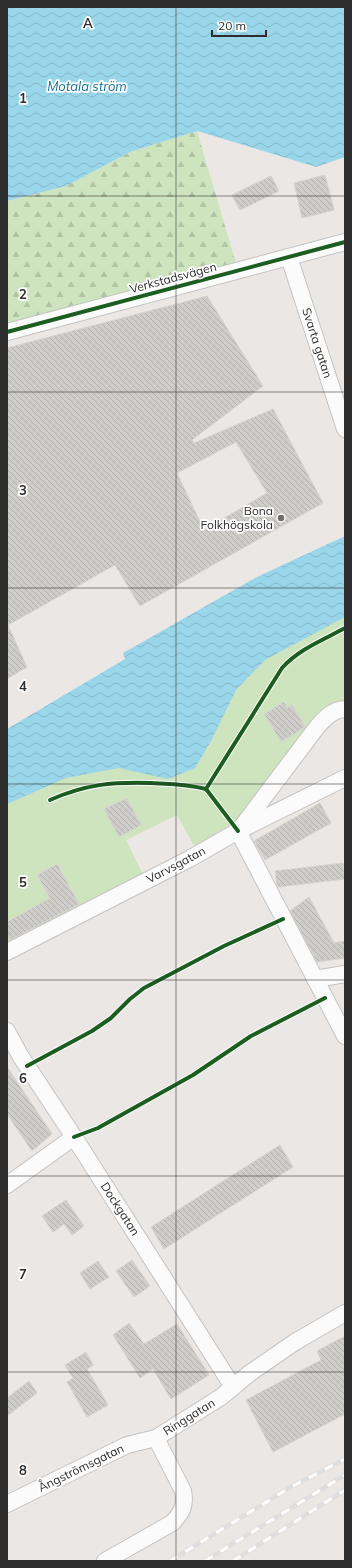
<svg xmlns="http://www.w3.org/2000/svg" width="352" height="1568" font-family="Mulish,sans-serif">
	<defs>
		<pattern id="forest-firs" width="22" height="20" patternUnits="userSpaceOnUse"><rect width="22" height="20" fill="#cee4be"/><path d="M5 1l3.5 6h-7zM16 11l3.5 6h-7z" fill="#b1c4a4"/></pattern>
		<pattern id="water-waves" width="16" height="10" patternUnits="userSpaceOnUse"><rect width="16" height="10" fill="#9ad6ea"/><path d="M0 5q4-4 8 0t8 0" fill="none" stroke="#85b8c9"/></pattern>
		<pattern id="building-back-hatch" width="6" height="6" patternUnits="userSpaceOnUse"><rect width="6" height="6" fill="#cfcdca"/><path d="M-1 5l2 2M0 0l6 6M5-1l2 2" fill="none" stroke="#b2b0ae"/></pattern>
	</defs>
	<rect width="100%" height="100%" fill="#eae7e4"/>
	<polygon fill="url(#forest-firs)" points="197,131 238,270 7,331 7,201 66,186 130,152"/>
	<polygon fill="#cee4be" points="345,567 345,701 228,836 198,853 177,815 126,840 146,881 7,954 7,760"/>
	<g fill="url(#water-waves)">
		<polygon points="7,7 345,7 345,157 316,167 197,131 130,152 66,186 7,201"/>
		<polygon points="345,536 345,617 265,660 236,690 211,741 195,768 168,779 119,768 66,778 7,804 7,729 125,659 123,653 257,577"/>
	</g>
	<g fill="url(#building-back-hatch)" stroke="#d5d3cf" fill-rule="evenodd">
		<polygon points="325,175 334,210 302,218 294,183"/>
		<polygon points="271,176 279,191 240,210 232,195"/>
		<path d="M207,296l56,90 -71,54 2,3 79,-34 50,94 -183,103 -25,-41 -107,60 19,42 -20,12v-331zM236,442l31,51 -63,37 -27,-57z"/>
		<polygon points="284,702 287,708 292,705 305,727 281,742 264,714"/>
		<polygon points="127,798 141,825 119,837 104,809"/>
		<polygon points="320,803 331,823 265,860 254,841"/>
		<polygon points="343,863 345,879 278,887 277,885 275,871"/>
		<polygon points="57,864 79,904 10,940 7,934 7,922 50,898 37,875"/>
		<polygon points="309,897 334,943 345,941 345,958 317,962 290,911"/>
		<polygon points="7,1067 52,1134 32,1151 7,1114"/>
		<polygon points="280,1145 293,1167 164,1249 151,1227"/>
		<polygon points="66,1200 84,1226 72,1235 64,1224 53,1232 42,1216"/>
		<polygon points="132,1260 150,1286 134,1297 116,1271"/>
		<polygon points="98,1261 109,1277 90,1289 80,1273"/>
		<polygon points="129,1323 144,1344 177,1324 209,1375 171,1399 153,1369 140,1378 113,1335"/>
		<polygon points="345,1336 345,1414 273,1452 246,1400 321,1360 317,1351"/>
		<polygon points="86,1352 93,1365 87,1369 108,1405 87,1417 67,1382 73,1378 65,1365"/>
		<polygon points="29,1381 37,1393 7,1416 7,1398"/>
	</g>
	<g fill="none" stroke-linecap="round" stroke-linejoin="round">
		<g stroke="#c4c3c4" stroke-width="18">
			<g id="minor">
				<polyline points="289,257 345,429"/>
				<polyline points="7,332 345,242"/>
				<path d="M240,829l77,-102c8,-9 15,-17 28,-18"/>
				<polyline points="238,831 345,1036"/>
				<polyline points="7,952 191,858 238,831 345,778"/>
				<polyline points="315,979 345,974"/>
				<polyline points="7,1031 21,1057 74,1137 233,1387"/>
				<polyline points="7,1185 74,1137"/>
				<polyline points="7,1504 127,1445 156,1438 221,1397 250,1373 295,1342 345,1313"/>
				<path d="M105,1561l67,-38c10,-10 14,-18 11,-32l-27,-53"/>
			</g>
		</g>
		<use href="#minor" stroke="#fcfbfb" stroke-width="16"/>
		<g stroke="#dfdee0" stroke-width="4.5">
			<g id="rail">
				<polyline points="170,1561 291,1487 345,1459"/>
				<polyline points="205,1561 345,1475"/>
				<polyline points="233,1561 345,1490"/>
			</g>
		</g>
		<use href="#rail" stroke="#fff" stroke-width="3" stroke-dasharray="9" stroke-linecap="butt"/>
		<g stroke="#fff" stroke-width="6">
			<g id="cycleway">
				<polyline points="7,332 345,242"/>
				<path d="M206,789l76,-121c17,-19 41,-28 63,-40"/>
				<path d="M50,800c36,-16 62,-18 101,-17 19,1 36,1 55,6l32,42"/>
				<polyline points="27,1066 92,1031 111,1018 130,999 144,988 224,946 283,919"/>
				<polyline points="74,1137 98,1128 193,1075 251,1036 325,998"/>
			</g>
		</g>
		<use href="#cycleway" stroke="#1b5e20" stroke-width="4"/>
	</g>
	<path fill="none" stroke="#2d2d2d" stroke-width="1" stroke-opacity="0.55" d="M176,7v1554M7,196h338M7,392h338M7,588h338M7,784h338M7,980h338M7,1176h338M7,1372h338"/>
	<circle fill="#6f6e6d" stroke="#fff" stroke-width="1.5" cx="281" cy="518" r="4"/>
	<g text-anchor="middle" stroke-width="3.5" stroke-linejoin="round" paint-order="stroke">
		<g font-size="12" fill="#2d2d2d" stroke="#fff">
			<text transform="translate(173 278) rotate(-15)" y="4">Verkstadsvägen</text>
			<text transform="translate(317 343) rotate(72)" y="4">Svarta gatan</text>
			<text transform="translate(176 865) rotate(-28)" y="4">Varvsgatan</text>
			<text transform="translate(120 1209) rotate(57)" y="4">Dockgatan</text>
			<text transform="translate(189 1417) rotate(-32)" y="4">Ringgatan</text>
			<text transform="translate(81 1468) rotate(-26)" y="4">Ångströmsgatan</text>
		</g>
		<g font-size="12" fill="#2d2d2d" stroke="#fff" text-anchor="end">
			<text x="273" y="515">Bona<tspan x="273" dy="14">Folkhögskola</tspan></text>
		</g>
		<g font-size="13" font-style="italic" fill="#12709c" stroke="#fff">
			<text x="87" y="91">Motala ström</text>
		</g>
	</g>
	<g font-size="13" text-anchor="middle" font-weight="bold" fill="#2d2d2d" stroke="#fff" stroke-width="3.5" stroke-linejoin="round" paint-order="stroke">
		<text x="88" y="28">A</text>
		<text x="23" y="103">1</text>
		<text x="23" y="299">2</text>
		<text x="23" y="495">3</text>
		<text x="23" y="691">4</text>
		<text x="23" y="887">5</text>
		<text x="23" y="1083">6</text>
		<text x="23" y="1279">7</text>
		<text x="23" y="1475">8</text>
	</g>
	<rect width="352" height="1568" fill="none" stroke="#2d2d2d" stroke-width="16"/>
	<path d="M212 30v6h54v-6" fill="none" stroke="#2d2d2d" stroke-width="2"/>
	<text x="218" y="30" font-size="12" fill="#2d2d2d" stroke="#ffffff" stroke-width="3" paint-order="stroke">20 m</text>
</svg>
